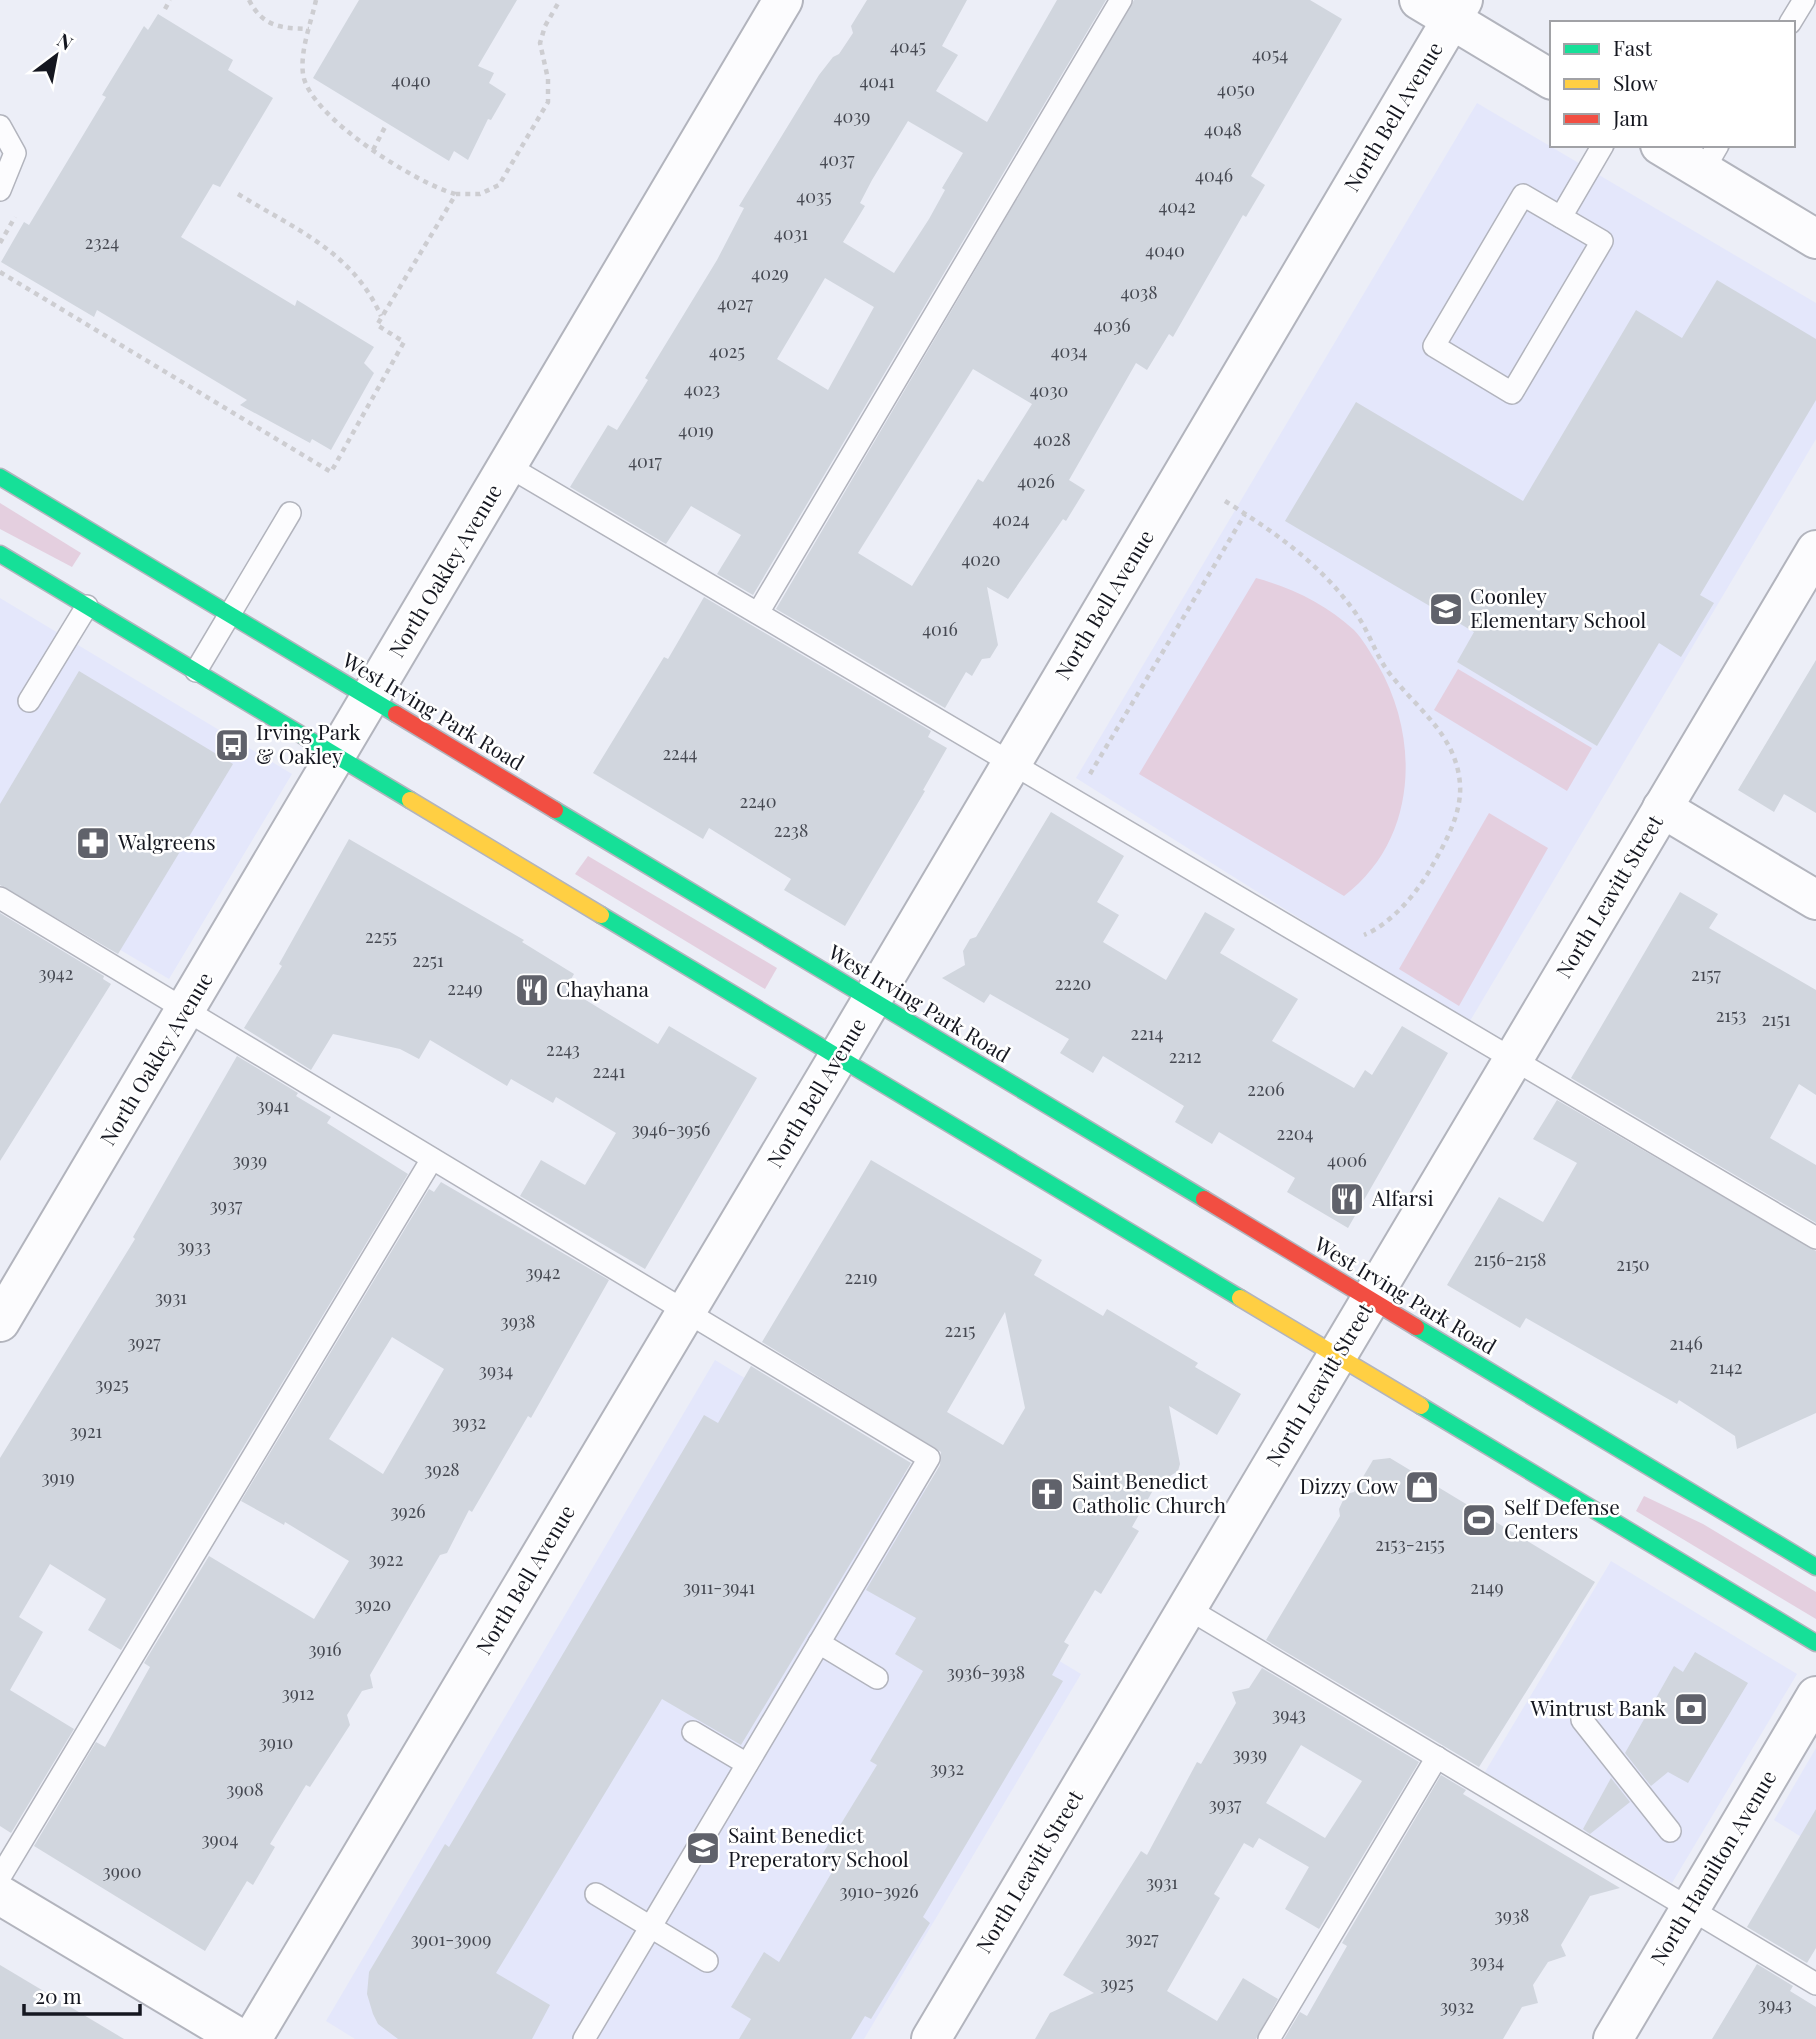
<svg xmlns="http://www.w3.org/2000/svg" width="1816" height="2039" font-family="'Playfair Display',serif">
	<rect width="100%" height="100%" fill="#eceef7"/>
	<g fill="#e4e7fb">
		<polygon points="1477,103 1816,303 1816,439 1470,1021 1342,945 1076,778"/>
		<polygon points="0,598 292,774 169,979 0,878"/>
		<polygon points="715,1360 936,1494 895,1562 1081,1674 864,2039 355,2039 326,2021"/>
		<polygon points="1611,1561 1797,1674 1672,1883 1485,1772"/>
		<polygon points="1816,1748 1816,1846 1774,1820"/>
	</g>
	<g fill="#e4cfdf">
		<polygon points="0,503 81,553 72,567 0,529"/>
		<path d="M1256,578c36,10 70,26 98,52 9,9 17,24 24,35 43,75 39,176 -34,231l-205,-122z"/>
		<polygon points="1458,669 1592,748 1567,791 1434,710"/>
		<polygon points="1489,813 1548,848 1459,1006 1399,969"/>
		<polygon points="588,856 777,968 765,989 575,874"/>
		<polygon points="1644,1496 1703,1524 1816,1592 1816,1619 1636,1511"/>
	</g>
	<g fill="#d1d6de" fill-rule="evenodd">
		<polygon points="359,0 517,0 478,66 494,73 489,83 506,94 491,120 488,119 468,160 454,151 449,161 313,78"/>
		<path d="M867,0h100l-25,46 16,9 -22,36 51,31 70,-122h49l-353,595 -36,-21 24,-39 -50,-29 -25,38 -96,-57 38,-62 9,5 31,-50 -3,-2 72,-118 27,-52 -5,-2 80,-131 14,-18 6,-3 14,-21 -2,-7zM908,121l55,32 -21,35 3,2 -16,29 -35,54 -51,-31 22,-36 -5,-3 12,-23zM825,278l49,29 -46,83 -51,-31z"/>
		<path d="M1134,0h176l32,19 -91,157 14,9 -19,32 -3,-2 -70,122 -4,-3 -22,36 -11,-7 -67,117 16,10 -19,31 -3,-2 -55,80 -21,-12 11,58 -8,13 -8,1 -10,17 -6,-4 -21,36 -169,-99zM973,369l59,35 -49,78 -5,-3 -66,107 -54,-33z"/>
		<polygon points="158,14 233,60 228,70 273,98 220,187 213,184 181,237 295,306 297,300 374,347 364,363 374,373 331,450 312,439 310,443 240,405 247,400 97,310 94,317 1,262 24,222 29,225 106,97 102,95 144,26 148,30"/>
		<polygon points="1717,280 1816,339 1816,400 1700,595 1714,603 1681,657 1659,643 1597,746 1457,662 1474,632 1285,521 1356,402 1523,501 1636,310 1682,338"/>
		<polygon points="704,597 931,731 928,737 947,748 923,790 925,791 845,926 784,890 791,879 709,828 703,839 593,773 664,657 668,659"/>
		<polygon points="1816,660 1816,813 1784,794 1774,812 1738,790"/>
		<polygon points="79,671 233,764 118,954 0,885 0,804"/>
		<polygon points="1051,812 1124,856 1097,902 1119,915 1103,942 1166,980 1205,912 1235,929 1220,953 1298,999 1272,1041 1354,1088 1365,1070 1372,1075 1402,1026 1448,1053 1348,1228 1287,1192 1295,1178 1219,1132 1212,1144 1175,1122 1184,1106 1103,1056 1093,1073 1060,1053 1069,1039 990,994 984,1003 942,978 965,965 963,951 970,939 976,937"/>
		<polygon points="349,839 524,940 522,942 574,974 566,988 658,1044 669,1026 757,1078 645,1269 520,1196 541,1160 585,1185 616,1133 556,1097 553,1103 511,1079 507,1086 430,1040 419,1059 400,1049 333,1034 311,1070 244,1028 282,966 279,964"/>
		<polygon points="1680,892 1718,914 1709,928 1816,990 1816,1095 1799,1084 1770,1138 1816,1165 1816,1223 1571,1078"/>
		<polygon points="0,913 104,976 103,979 111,984 0,1161"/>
		<polygon points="237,1056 298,1093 296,1096 331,1117 327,1123 408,1174 121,1650 88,1630 106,1599 50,1564 19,1617 43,1632 10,1690 74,1729 11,1833 0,1826 0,1458 135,1239 133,1237"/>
		<polygon points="1557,1100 1816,1251 1816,1413 1737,1449 1735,1436 1679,1400 1677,1404 1526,1318 1520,1328 1447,1285 1499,1197 1543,1222 1577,1163 1533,1139"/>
		<path d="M871,1160l171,100 -8,15 69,41 4,-7 91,54 -3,4 46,27 -24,41 -48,-29 11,58 -2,7 -22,14 -24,42 7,4 -38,63 -6,-4 -31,52 5,3 -17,30 11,6 -140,236 7,6 -59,96 -6,-3 -14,23h-112l12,-20 -20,-12 33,-55 15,10 56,-95 -15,-9 57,-93 -7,-4 53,-90 -28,-17 21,-36 -50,-28 74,-125 1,-13 -179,-110zM1005,1312l20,96 -22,37 -56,-33z"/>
		<path d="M441,1182l168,98 -78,138 -3,-2 -56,96 -3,-2 -22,43 -7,2 -70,120 3,13 -11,3 -15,24 3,10 -40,62 -4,-2 -36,59 5,3 -22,38 -6,-4 -42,70 -171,-105 62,-104 9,5 45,-80 -6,-4 65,-107 105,63 35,-58 -64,-39 -1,3 -43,-24 188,-312 5,3zM392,1337l52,32 -61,105 -54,-35z"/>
		<polygon points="751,1366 911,1463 741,1745 662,1699 496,1973 550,2005 532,2039 398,2039 378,2024 373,2014 367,1994 369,1972 445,1844 449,1847 704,1415 718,1423"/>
		<polygon points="1390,1458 1595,1582 1479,1767 1266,1640 1340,1516 1339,1509 1346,1494 1354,1492 1373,1460"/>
		<polygon points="1695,1652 1748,1683 1688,1783 1668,1772 1651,1786 1625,1753 1674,1666 1683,1672"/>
		<path d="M1262,1668l157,94 -100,167 -34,-20 24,-42 -50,-29 -6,10 -9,-5 -30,51 6,4 -53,93 50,30 26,-43 35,21 -22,40h-221l15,-26 44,-20 -31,-18 78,-124 6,4 50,-93 4,2 35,-61 -4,-11 17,-4zM1301,1745l61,36 -37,57 -59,-35z"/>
		<polygon points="1441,1775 1466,1790 1463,1794 1620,1888 1590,1896 1561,1945 1566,1956 1548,1962 1533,1985 1538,2003 1522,2007 1503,2039 1284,2039 1300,2012 1307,2016 1347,1946 1342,1943"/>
		<polygon points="1611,1778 1630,1802 1590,1834 1583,1829"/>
		<polygon points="1816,1809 1816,1948 1807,1963 1747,1927"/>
		<polygon points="1757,1964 1793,1986 1790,1991 1816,2007 1816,2039 1712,2039"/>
		<polygon points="0,1965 124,2039 0,2039"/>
	</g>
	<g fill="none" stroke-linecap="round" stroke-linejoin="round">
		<g stroke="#b2b4bd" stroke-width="24">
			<g id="lane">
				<polyline points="1790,23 1804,0"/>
				<polyline points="0,126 15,153 0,190"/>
				<polyline points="1703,171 1718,145"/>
				<polygon points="1523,195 1602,241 1512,393 1434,346"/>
				<polyline points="1561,217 1603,145"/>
				<polyline points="508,466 1816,1238"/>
				<polyline points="758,613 1121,0"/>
				<polyline points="196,671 290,513"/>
				<polyline points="29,701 87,606"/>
				<polyline points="0,898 929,1458 584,2039"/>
				<polyline points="1187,1608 1816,1984"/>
				<polyline points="819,1643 877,1678"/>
				<polyline points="1582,1720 1670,1831"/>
				<polyline points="693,1732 747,1764"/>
				<polyline points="0,1877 432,1159"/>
				<polyline points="596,1894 707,1961"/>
				<polyline points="1269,2039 1437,1757"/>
			</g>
		</g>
		<g stroke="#b2b4bd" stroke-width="42">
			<g id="street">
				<polyline points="1419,0 1552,80"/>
				<polyline points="1660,145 1816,239"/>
				<polyline points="1662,808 1816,900"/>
				<polyline points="0,1322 783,0"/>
				<polyline points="0,1895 241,2039"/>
				<polyline points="252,2039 838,1057 1463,0"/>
				<polyline points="931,2039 1816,550"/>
				<polyline points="1613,2039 1816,1696"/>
			</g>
		</g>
		<g stroke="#b2b4bd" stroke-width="19">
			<g id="fast">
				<polyline points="0,477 396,714"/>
				<polyline points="0,554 410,800"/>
				<polyline points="555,810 1204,1199"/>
				<polyline points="601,915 1240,1298"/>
				<polyline points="1416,1327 1816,1567"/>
				<polyline points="1421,1406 1816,1643"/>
			</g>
		</g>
		<g stroke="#b2b4bd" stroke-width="19">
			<g id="slow">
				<polyline points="410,800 601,915"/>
				<polyline points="1240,1298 1421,1406"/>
			</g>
		</g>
		<g stroke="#b2b4bd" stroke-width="19">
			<g id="jam">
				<polyline points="396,714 555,810"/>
				<polyline points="1204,1199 1416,1327"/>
			</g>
		</g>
		<g stroke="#cdcdd1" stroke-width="4.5" stroke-dasharray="5 5" stroke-linecap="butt">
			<path d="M249,0c14,27 31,28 60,29"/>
			<path d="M316,0c-5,23 -16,50 -13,74 6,43 113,109 152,120"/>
			<polyline points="165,9 170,0"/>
			<polyline points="373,150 385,127"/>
			<path d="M238,194c57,35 115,58 143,122"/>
			<polyline points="0,243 15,217"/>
			<polyline points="0,272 331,472 404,342 377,325 456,194 480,194 499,185 548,102 548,79 540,43 545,26 560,0"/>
			<path d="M1225,501c51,32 97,64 132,114 12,17 18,38 30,55 28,38 69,63 73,114 2,30 -15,59 -29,84 -14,25 -40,56 -67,67"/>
			<polyline points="1090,774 1245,514"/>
		</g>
		<use href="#lane" stroke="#fcfcfe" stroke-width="21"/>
		<use href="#street" stroke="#fcfcfe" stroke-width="38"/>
		<use href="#fast" stroke="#16e098" stroke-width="16"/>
		<use href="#slow" stroke="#ffcf43" stroke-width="16"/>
		<use href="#jam" stroke="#f24e42" stroke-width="16"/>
	</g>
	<defs>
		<g id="school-square" transform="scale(1.75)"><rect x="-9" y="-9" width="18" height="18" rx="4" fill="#60626b" stroke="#fff"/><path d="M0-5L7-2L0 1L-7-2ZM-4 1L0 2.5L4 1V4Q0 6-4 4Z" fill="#fff"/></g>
		<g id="bus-square" transform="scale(1.75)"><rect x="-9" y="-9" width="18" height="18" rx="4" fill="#60626b" stroke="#fff"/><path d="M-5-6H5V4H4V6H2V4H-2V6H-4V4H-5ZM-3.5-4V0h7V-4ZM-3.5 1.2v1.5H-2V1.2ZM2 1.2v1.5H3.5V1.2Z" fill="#fff"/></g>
		<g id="pharmacy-square" transform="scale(1.75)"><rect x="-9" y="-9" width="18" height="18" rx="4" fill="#60626b" stroke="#fff"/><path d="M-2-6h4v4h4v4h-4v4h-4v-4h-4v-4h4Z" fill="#fff"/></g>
		<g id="restaurant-square" transform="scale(1.75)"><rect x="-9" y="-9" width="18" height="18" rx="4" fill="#60626b" stroke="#fff"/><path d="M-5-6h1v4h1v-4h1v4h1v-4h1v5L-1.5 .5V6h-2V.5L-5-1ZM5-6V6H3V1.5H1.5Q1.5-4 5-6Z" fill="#fff"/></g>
		<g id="shop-square" transform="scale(1.75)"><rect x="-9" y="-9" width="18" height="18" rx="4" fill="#60626b" stroke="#fff"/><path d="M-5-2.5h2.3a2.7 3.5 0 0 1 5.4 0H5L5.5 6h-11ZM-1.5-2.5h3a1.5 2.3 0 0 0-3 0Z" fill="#fff"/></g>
		<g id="church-square" transform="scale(1.75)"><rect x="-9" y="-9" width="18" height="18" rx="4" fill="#60626b" stroke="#fff"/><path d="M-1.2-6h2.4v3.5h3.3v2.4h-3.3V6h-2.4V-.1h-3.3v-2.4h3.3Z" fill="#fff"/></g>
		<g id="stadium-square" transform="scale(1.75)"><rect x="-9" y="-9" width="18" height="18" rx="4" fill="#60626b" stroke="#fff"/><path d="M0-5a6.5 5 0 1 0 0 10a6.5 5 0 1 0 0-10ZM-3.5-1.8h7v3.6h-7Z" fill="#fff"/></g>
		<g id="bank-square" transform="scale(1.75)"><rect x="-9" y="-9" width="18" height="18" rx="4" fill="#60626b" stroke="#fff"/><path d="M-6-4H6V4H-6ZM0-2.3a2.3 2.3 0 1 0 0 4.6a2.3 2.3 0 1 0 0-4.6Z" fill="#fff"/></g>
	</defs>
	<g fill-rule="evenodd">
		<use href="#school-square" x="1446" y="609"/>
		<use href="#bus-square" x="232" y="745"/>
		<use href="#pharmacy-square" x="93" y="843"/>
		<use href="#restaurant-square" x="532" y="990"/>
		<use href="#restaurant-square" x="1347" y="1199"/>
		<use href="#shop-square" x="1422" y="1487"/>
		<use href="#church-square" x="1047" y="1494"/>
		<use href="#stadium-square" x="1479" y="1520"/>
		<use href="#bank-square" x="1691" y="1709"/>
		<use href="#school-square" x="703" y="1848"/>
	</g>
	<g text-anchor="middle" stroke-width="5" stroke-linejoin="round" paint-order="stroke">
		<g font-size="18" fill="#464952">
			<text x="908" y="53">4045</text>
			<text x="1270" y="61">4054</text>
			<text x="411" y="87">4040</text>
			<text x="877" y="88">4041</text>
			<text x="1236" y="96">4050</text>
			<text x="852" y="123">4039</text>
			<text x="1223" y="136">4048</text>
			<text x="837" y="166">4037</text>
			<text x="1214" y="182">4046</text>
			<text x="814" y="203">4035</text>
			<text x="1177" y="213">4042</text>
			<text x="791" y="240">4031</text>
			<text x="102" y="249">2324</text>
			<text x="1165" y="257">4040</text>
			<text x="770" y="280">4029</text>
			<text x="1139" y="299">4038</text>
			<text x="735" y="310">4027</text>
			<text x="1112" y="332">4036</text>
			<text x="727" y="358">4025</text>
			<text x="1069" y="358">4034</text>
			<text x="702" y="396">4023</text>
			<text x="1049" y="397">4030</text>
			<text x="696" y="437">4019</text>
			<text x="1052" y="446">4028</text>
			<text x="645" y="468">4017</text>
			<text x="1036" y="488">4026</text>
			<text x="1011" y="526">4024</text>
			<text x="981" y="566">4020</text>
			<text x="940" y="636">4016</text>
			<text x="680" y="760">2244</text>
			<text x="758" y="808">2240</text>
			<text x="791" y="837">2238</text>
			<text x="381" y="943">2255</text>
			<text x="428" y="967">2251</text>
			<text x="56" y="980">3942</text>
			<text x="1706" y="981">2157</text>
			<text x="1073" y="990">2220</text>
			<text x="465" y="995">2249</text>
			<text x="1731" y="1022">2153</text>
			<text x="1776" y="1026">2151</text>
			<text x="1147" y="1040">2214</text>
			<text x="563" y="1056">2243</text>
			<text x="1185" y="1063">2212</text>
			<text x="609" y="1078">2241</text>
			<text x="1266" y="1096">2206</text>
			<text x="273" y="1112">3941</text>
			<text x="671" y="1136">3946-3956</text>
			<text x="1295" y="1140">2204</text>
			<text x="250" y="1167">3939</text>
			<text x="1347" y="1167">4006</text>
			<text x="226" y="1212">3937</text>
			<text x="194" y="1253">3933</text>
			<text x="1510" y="1266">2156-2158</text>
			<text x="1633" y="1271">2150</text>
			<text x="543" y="1279">3942</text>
			<text x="861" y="1284">2219</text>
			<text x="171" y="1304">3931</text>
			<text x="518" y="1328">3938</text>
			<text x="960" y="1337">2215</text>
			<text x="144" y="1349">3927</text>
			<text x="1686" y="1350">2146</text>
			<text x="1726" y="1374">2142</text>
			<text x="496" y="1377">3934</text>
			<text x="112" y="1391">3925</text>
			<text x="469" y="1429">3932</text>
			<text x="86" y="1438">3921</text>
			<text x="442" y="1476">3928</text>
			<text x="58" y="1484">3919</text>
			<text x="408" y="1518">3926</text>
			<text x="1410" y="1551">2153-2155</text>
			<text x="386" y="1566">3922</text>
			<text x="719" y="1594">3911-3941</text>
			<text x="1487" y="1594">2149</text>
			<text x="373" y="1611">3920</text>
			<text x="325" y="1656">3916</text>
			<text x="986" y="1679">3936-3938</text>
			<text x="298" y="1700">3912</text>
			<text x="1289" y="1721">3943</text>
			<text x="276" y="1749">3910</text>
			<text x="1250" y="1761">3939</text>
			<text x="947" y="1775">3932</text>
			<text x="245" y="1796">3908</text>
			<text x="1225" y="1811">3937</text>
			<text x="220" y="1846">3904</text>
			<text x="122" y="1878">3900</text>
			<text x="1162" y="1889">3931</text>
			<text x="879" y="1898">3910-3926</text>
			<text x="1512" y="1922">3938</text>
			<text x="1142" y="1945">3927</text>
			<text x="451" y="1946">3901-3909</text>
			<text x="1487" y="1968">3934</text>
			<text x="1117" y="1990">3925</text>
			<text x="1775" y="2011">3943</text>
			<text x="1457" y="2013">3932</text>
		</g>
		<g font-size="21" fill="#151720" stroke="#fff">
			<text transform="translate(1394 117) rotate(-59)" y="7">North Bell Avenue</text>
			<text transform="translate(446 571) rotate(-59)" y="7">North Oakley Avenue</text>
			<text transform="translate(1105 605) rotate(-59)" y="7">North Bell Avenue</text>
			<text transform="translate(433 712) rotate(31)" y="7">West Irving Park Road</text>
			<text transform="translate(1610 897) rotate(-59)" y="7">North Leavitt Street</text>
			<text transform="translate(919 1004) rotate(31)" y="7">West Irving Park Road</text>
			<text transform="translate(157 1059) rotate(-59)" y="7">North Oakley Avenue</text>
			<text transform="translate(817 1093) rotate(-59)" y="7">North Bell Avenue</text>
			<text transform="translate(1405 1296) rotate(31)" y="7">West Irving Park Road</text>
			<text transform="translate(1320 1385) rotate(-59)" y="7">North Leavitt Street</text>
			<text transform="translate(526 1580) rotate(-59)" y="7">North Bell Avenue</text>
			<text transform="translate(1714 1868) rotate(-59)" y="7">North Hamilton Avenue</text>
			<text transform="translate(1030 1872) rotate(-59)" y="7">North Leavitt Street</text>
		</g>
		<g font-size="21" fill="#151720" stroke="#fff" text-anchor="start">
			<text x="1470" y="604">Coonley<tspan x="1470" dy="24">Elementary School</tspan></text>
			<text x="256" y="740">Irving Park<tspan x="256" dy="24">&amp; Oakley</tspan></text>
			<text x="118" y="850">Walgreens</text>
			<text x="556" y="997">Chayhana</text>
			<text x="1372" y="1206">Alfarsi</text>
			<text x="1072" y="1489">Saint Benedict<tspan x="1072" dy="24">Catholic Church</tspan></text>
			<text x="1398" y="1494" text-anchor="end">Dizzy Cow</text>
			<text x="1504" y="1515">Self Defense<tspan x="1504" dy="24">Centers</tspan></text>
			<text x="1666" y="1716" text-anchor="end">Wintrust Bank</text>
			<text x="728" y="1843">Saint Benedict<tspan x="728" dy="24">Preperatory School</tspan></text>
		</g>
	</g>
	<rect x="1550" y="21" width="245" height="126" fill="#ffffff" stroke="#a1a2a6" stroke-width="2"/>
	<rect x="1564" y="44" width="35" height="10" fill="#16e098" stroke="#a1a2a6" stroke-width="2"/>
	<text x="1613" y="56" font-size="21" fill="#151720">Fast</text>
	<rect x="1564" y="79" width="35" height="10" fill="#ffcf43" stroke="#a1a2a6" stroke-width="2"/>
	<text x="1613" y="91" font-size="21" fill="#151720">Slow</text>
	<rect x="1564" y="114" width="35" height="10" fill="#f24e42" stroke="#a1a2a6" stroke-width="2"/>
	<text x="1613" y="126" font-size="21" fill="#151720">Jam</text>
	<g transform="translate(56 56) rotate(32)" stroke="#ffffff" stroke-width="5" paint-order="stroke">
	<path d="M0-5L12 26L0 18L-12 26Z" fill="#151720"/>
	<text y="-10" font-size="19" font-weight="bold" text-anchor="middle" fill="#151720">N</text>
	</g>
	<path d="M24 2004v10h116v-10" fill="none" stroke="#151720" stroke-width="3.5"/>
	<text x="35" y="2004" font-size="21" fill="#151720" stroke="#ffffff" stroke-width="5" paint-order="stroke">20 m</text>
</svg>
